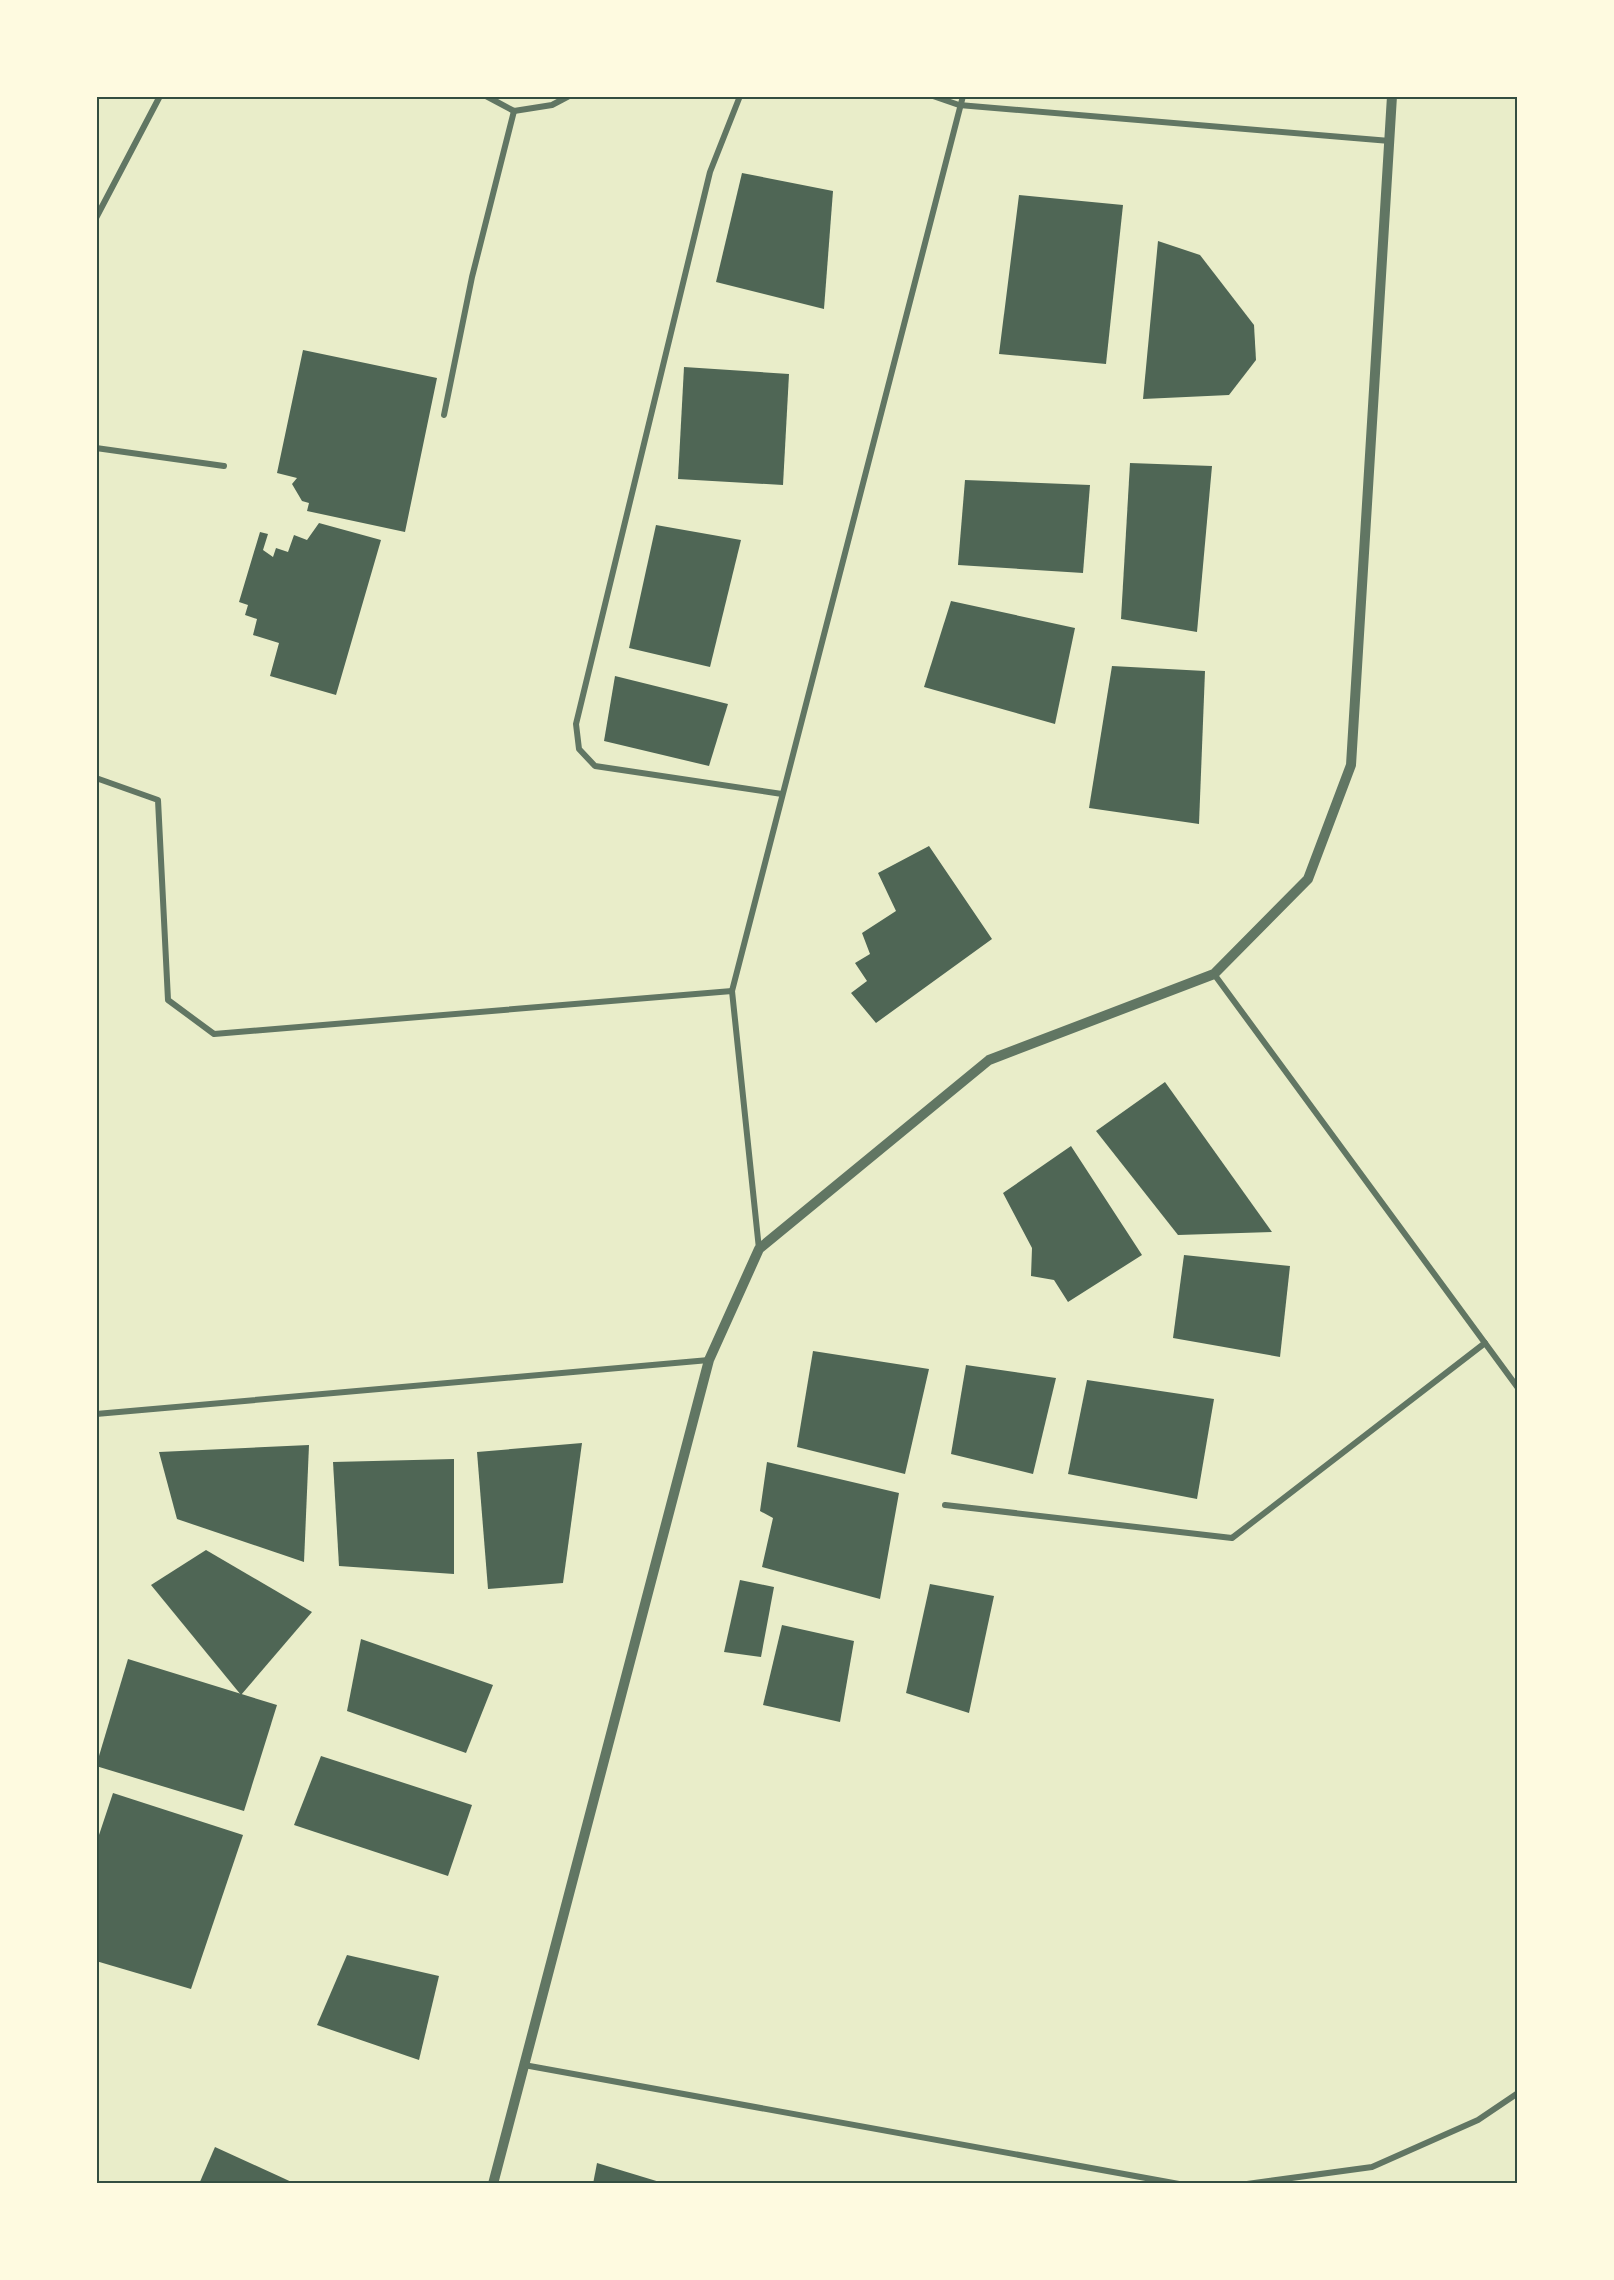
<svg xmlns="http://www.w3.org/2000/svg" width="1614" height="2280" font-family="'Sofia Sans Condensed',sans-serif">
	<rect width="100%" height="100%" fill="#e9edc9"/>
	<g fill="#4f6655">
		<polygon points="742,173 833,191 824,309 716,282"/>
		<polygon points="1019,195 1123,205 1106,364 999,354"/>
		<polygon points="1158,241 1200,255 1254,325 1256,360 1229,395 1143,399"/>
		<polygon points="303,350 437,378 405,532 307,511 309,503 302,501 292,484 297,478 277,473"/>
		<polygon points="684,367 789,374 783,485 678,479"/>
		<polygon points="1130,463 1212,466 1197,632 1121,619"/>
		<polygon points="965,480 1090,485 1083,573 958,565"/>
		<polygon points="319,523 381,540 336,695 270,676 279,643 253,635 257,619 245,615 248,605 239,602 260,532 268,534 263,550 273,557 276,548 288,552 294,535 307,540"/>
		<polygon points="656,525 741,540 710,667 629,648"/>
		<polygon points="951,601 1075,628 1055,724 924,687"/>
		<polygon points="1112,666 1205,671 1199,824 1089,808"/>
		<polygon points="615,676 728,704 709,766 604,741"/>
		<polygon points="929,846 992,939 876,1023 851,993 867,981 855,963 870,954 862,933 896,911 878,873"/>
		<polygon points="1165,1082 1272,1232 1178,1235 1096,1131"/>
		<polygon points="1071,1146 1142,1255 1068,1302 1054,1280 1031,1276 1032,1248 1003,1193"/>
		<polygon points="1184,1255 1290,1266 1280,1357 1173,1338"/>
		<polygon points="813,1351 929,1369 905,1474 797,1447"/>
		<polygon points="966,1365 1056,1378 1033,1474 951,1454"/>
		<polygon points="1087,1380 1214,1399 1197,1499 1068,1474"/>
		<polygon points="582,1443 563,1583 488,1589 477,1452"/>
		<polygon points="309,1445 304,1562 177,1519 159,1452"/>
		<polygon points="454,1459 454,1574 339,1566 333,1462"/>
		<polygon points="767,1462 899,1493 880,1599 762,1567 773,1518 760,1511"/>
		<polygon points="206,1550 312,1612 241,1695 151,1585"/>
		<polygon points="740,1580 774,1587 761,1657 724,1652"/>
		<polygon points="930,1584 994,1596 969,1713 906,1693"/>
		<polygon points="782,1625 854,1641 840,1722 763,1705"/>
		<polygon points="361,1639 493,1685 466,1753 347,1711"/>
		<polygon points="128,1659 277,1705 244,1811 96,1766"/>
		<polygon points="321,1756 472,1805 448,1876 294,1825"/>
		<polygon points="113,1793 243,1835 191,1989 96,1961 96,1844"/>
		<polygon points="347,1955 439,1976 419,2060 317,2025"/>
		<polygon points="215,2147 296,2184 199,2184"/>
		<polygon points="597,2163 663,2183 663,2184 593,2184"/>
	</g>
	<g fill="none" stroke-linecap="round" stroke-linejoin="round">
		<g stroke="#617663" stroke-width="6">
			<polyline points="486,96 514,111 552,105 569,96"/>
			<polyline points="740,96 710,172 576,724 579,749 595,766 782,794"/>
			<polyline points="933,96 959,105 1390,141"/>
			<polyline points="96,218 160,96"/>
			<polyline points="444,415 472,277 514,111"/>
			<polyline points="96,448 224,466"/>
			<polyline points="96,778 158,800 168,1000 214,1034 732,991"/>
			<polyline points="1214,974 1518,1388"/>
			<polyline points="759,1249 732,991 963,96"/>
			<polyline points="96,1414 709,1360"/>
			<polyline points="945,1505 1232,1538 1485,1343"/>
			<polyline points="524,2065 1179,2184"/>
			<polyline points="1247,2184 1372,2167 1478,2120 1518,2093"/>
		</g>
		<polyline stroke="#617663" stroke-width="10" points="493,2184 709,1360 759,1249 989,1060 1214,974 1308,879 1351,765 1392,96"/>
	</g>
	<rect width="1614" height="2280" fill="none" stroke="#fefae0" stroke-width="195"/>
	<rect x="98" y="98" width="1418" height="2084" fill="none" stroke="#344e41" stroke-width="2"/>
</svg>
